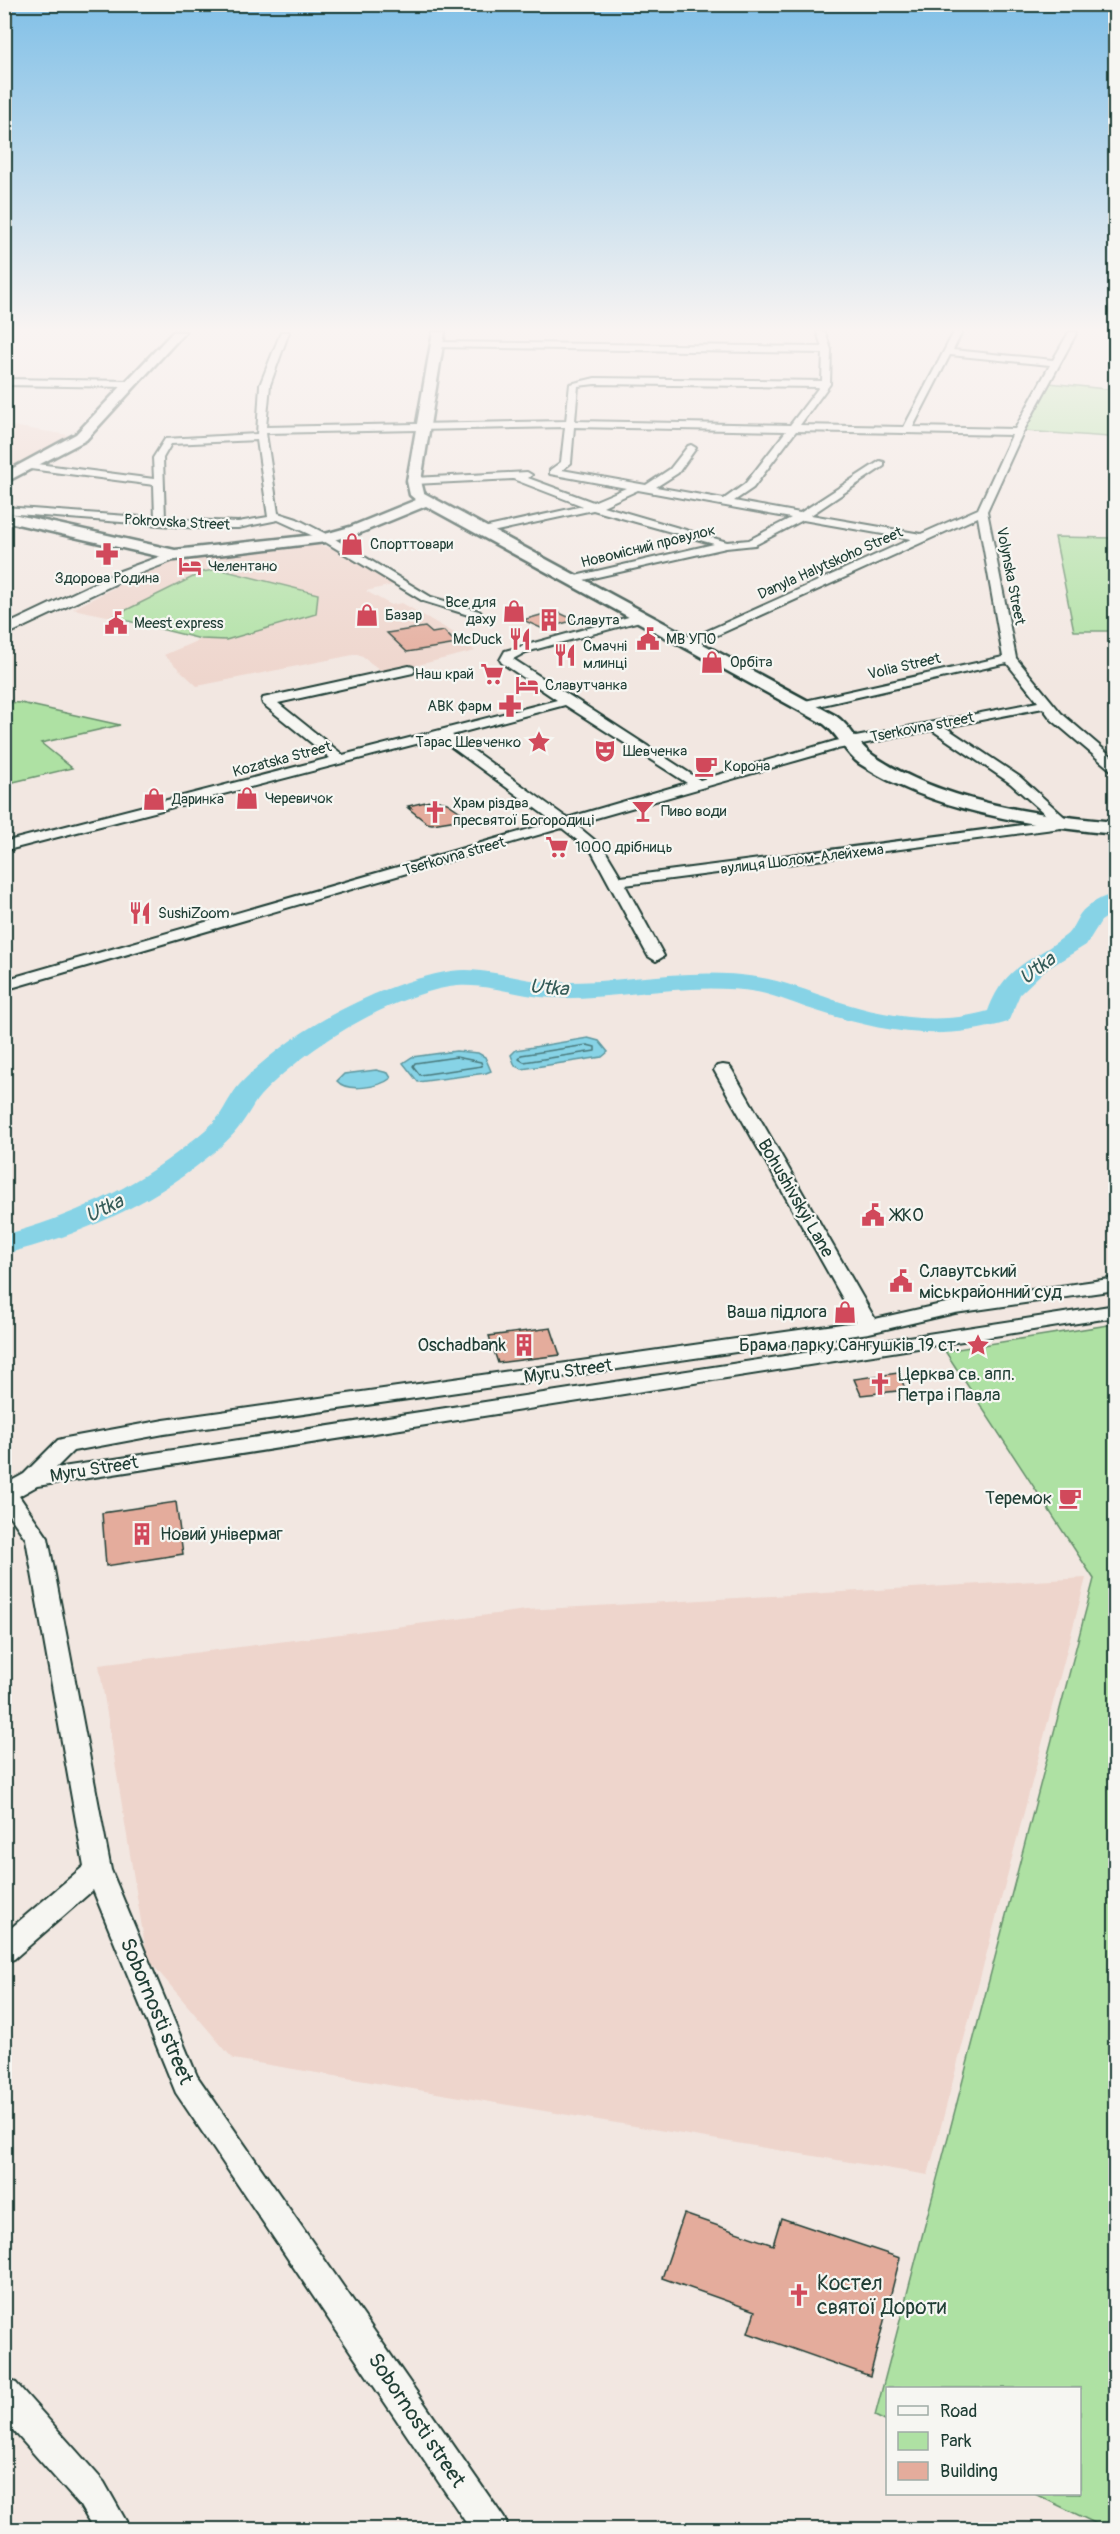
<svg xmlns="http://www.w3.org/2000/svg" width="1120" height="2534" font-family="Pangolin,sans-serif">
	<rect width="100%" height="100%" fill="#f2e7e1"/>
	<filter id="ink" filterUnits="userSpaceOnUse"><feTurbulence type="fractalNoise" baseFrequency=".0167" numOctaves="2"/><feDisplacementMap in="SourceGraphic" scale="12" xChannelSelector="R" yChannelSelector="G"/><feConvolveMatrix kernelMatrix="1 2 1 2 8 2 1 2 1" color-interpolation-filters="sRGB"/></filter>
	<g filter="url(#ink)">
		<g fill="#eed5cc">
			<polygon points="5,425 69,435 5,472"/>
			<polygon points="318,545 336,549 397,584 366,591 391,605 402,603 454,633 475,651 385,673 358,654 197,686 164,655 201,639 226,640 218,569 203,572 112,617 73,609 156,566 193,556"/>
			<polygon points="1086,1578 928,2175 233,2059 147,1958 99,1665 526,1610"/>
		</g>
		<g fill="#aee1a3" stroke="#668f6c" stroke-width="1.5">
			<polygon points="1049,383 1115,390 1115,423 1109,437 1025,431"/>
			<polygon points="1055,537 1115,538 1115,631 1074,631"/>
			<polygon points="218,569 318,594 316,614 226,640 201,639 112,617 203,572"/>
			<polygon points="4,702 21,703 120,725 41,743 72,768 5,784"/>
			<polygon points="1115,1324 1116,2529 1109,2530 1035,2494 1080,2494 1080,2388 888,2388 887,2422 875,2416 1094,1579 945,1351"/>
		</g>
		<g fill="#87d3e6" stroke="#5d979f" stroke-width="1.5">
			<polygon points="588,1038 599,1041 608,1052 602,1057 522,1069 515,1066 511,1055 516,1050"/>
			<polygon points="456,1051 478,1053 485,1057 491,1071 486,1073 418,1082 403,1063 412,1057"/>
			<path d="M376,1070l12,3 3,5c-11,9 -44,15 -54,3l7,-7z"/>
		</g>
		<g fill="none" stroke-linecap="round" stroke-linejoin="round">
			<g stroke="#49797b" stroke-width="1.5">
				<polygon points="587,1045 595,1047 595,1051 524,1062 519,1059 521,1055"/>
				<polygon points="456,1057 481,1062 482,1066 420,1075 413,1066 415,1063"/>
			</g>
			<path fill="#87d3e6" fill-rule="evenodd" d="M1116,893v18l-15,10 -15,24 -42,26 -24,23 -12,28c-67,20 -122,11 -188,-10 -21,-6 -42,-16 -63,-20 -69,-11 -136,8 -204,6 -35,-1 -68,-17 -104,-11 -63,11 -145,62 -189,109 -7,8 -11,18 -18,27 -9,14 -23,25 -35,35 -59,48 -129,78 -203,96v-19c66,-18 130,-47 183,-90 11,-9 23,-18 32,-29 7,-10 12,-22 21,-32 49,-53 139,-101 211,-113 34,-5 67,10 101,11 69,2 136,-16 205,-5 27,4 51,14 77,23 49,16 103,26 154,11 17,-46 42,-48 77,-75 7,-5 10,-15 15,-22 7,-10 24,-18 36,-21z"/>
		</g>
		<g fill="#e4ac9c" stroke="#1f3d34" stroke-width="1.5">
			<polygon points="555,611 575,620 543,629 523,620"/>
			<polygon points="425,627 432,633 444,631 457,644 407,652 387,633"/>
			<polygon points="434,800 447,803 465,815 460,817 463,819 432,824 427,823 408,808 411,808 408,806"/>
			<polygon points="551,1328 560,1355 498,1363 489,1336"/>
			<polygon points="898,1373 906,1390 861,1395 854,1379"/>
			<polygon points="176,1502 183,1554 106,1566 102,1513"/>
			<polygon points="684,2214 773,2245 781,2218 900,2258 870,2376 748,2333 755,2311 662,2278"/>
		</g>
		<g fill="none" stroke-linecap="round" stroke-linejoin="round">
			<g stroke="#1f3d34" stroke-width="4">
				<g id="minor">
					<path d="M281,332h8l-19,53 -4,42 300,-6 4,-37 25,-6 227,3 1,-28 -388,-6 -1,-2 4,-3 384,5 -5,-15h8l6,18 -1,34 -30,41 104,2 50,-95h8l-9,18 100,10 16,-28h8l-54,100 -36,79 29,147 45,55 55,47v11l-5,-1 -60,-51 -8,-11 -98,19 75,50 49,44 2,3 -2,3 -444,58 39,71 -8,5 -8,-5 -56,-104 -30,-24 -558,162v-10l550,-158 -115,-84 -435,113v-9l326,-84 -67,-54 -1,-3 1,-3 146,-32 4,1 2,3 -2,3 -135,30 65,52 214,-55 -55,-37 -2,-3 5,-9 138,-38 6,4 -2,2 -121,33 -13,7 187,121 135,-39 203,-39 -31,-39 -202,46 -6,-4 6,-4 198,-44 -25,-140 -287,130 -6,-4 2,-3 224,-101 -108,-19 -48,25 -29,3 -151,34 -6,-3 2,-2 143,-33 -121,-34 -110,24 -5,-3 1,-2 104,-23 -70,-27 -99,5 -5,-3 5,-3 113,-6 5,3 -4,3 65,24 33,-14 -76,-14v-4l11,-8 4,-35 -299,6 12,80 19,6 33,17 101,61 48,14 2,2 -6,4 -52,-16 -101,-61 -44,-20 -40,8h-39l-195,-15v-6l151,11 -1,-33 -124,-16 -5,-3 5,-3 124,16 -1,-21 12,-19 92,-5 3,-49zM950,355l100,10 -35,64 -102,-2zM595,384l224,3 -29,38 -215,-4 3,-35zM574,427l212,4 -41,53 -21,15 -68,-12 22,-14 18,-25 -5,-3 -3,1 -18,23 -24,16 -84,-15 9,-7zM796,431l216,4 -34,74 -57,25 -110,-19 73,-49v-4l-4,-1 -80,52 -66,-12 19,-13zM257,440l11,77 -30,5 -73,-3 -2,-61 8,-14zM638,490l153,28 -42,22 -22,2 -124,-36zM565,705l122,78 -120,35 -115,-83zM932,730l78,53 43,38 -432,56 -18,-30 -28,-23 262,-75z"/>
					<polygon points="4,379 130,381 134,384 130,387 4,385"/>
					<polygon points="723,1065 729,1066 732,1070 875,1319 955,1301 1116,1278 1116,1290 955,1313 869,1333 164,1434 73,1451 56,1468 1116,1305 1116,1317 37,1486 19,1496 48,1538 111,1870 197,2076 504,2518 509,2530 471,2530 176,2093 93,1890 14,1959 4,1963 4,1934 84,1866 26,1539 4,1508 4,1485 24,1474 58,1440 66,1438 164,1420 856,1322 714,1070 717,1066"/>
					<polygon points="4,2379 16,2383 104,2482 131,2530 94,2530 80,2506 4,2420"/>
				</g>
			</g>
			<g stroke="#1f3d34" stroke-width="4">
				<polygon id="tertiary" points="175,551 182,555 180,558 130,577 4,636 4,626 120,571"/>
			</g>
			<g stroke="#1f3d34" stroke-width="5">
				<g id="secondary">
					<polygon points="173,332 185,332 86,440 4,483 4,473 76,434"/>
					<path d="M433,332h12l-24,149 3,12 412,223c16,11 22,30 38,40 69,46 160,59 242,66v12c-84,-8 -184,-23 -256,-70 -15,-10 -21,-29 -36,-40l-398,-218 -66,27 -34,9 -151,18 -171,-39v-9l171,38 150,-16 25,-7 66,-27 -6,-5 -3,-14z"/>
					<polygon points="4,1482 15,1485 19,1495 15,1502 4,1505"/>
				</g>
			</g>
			<use href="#minor" fill="#f6f6f2" fill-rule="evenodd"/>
			<use href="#tertiary" fill="#f6f6f2" fill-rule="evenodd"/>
			<use href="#secondary" fill="#f6f6f2" fill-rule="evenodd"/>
		</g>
	</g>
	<linearGradient id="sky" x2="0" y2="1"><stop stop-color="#81c0e7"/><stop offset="0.48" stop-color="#f9f4f2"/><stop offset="1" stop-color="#f9f4f2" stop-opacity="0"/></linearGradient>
	<rect width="1120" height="687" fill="url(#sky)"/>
	<defs>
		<g id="shop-bare" transform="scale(1.8)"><path d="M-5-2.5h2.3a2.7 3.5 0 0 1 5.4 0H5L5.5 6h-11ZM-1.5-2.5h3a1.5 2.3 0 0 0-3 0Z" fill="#d1495b" stroke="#f6f6f2" stroke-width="2.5" paint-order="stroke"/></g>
		<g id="pharmacy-bare" transform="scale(1.8)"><path d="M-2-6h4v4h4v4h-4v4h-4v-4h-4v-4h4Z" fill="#d1495b" stroke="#f6f6f2" stroke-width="2.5" paint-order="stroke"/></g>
		<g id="hotel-bare" transform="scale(1.8)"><path d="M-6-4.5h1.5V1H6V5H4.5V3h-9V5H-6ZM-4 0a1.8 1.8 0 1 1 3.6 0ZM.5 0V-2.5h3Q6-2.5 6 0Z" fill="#d1495b" stroke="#f6f6f2" stroke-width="2.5" paint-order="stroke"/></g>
		<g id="building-bare" transform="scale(1.8)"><path d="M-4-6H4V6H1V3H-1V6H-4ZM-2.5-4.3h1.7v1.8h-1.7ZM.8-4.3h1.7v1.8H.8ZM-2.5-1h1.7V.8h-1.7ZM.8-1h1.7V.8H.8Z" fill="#d1495b" stroke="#f6f6f2" stroke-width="2.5" paint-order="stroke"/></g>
		<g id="civic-bare" transform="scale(1.8)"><path d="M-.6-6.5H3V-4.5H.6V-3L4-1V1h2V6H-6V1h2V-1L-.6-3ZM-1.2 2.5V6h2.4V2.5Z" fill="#d1495b" stroke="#f6f6f2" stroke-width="2.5" paint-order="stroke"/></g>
		<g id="restaurant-bare" transform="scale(1.8)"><path d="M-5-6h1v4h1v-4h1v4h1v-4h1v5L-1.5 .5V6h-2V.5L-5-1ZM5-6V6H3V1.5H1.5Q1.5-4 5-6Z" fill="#d1495b" stroke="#f6f6f2" stroke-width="2.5" paint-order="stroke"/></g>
		<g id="supermarket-bare" transform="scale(1.8)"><path d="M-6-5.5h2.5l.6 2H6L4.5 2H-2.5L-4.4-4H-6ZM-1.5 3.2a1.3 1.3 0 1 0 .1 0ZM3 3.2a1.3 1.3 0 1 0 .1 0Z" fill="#d1495b" stroke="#f6f6f2" stroke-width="2.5" paint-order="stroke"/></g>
		<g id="sight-bare" transform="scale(1.8)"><path d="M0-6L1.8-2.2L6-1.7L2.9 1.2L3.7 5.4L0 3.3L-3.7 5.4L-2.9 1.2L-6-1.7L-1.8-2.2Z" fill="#d1495b" stroke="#f6f6f2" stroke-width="2.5" paint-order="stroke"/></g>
		<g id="theatre-bare" transform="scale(1.8)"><path d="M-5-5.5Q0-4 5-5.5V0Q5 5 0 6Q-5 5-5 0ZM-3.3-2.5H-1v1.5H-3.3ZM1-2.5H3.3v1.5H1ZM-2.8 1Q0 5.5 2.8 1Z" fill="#d1495b" stroke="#f6f6f2" stroke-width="2.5" paint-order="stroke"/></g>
		<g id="cafe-bare" transform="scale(1.8)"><path d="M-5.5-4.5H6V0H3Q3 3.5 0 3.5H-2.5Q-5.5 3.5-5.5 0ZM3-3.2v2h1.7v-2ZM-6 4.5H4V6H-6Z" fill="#d1495b" stroke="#f6f6f2" stroke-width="2.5" paint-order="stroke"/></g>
		<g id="bar-bare" transform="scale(1.8)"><path d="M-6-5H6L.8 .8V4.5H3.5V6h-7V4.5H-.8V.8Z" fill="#d1495b" stroke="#f6f6f2" stroke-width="2.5" paint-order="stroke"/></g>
		<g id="church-bare" transform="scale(1.8)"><path d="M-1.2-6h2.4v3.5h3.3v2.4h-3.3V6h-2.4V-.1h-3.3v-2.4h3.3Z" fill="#d1495b" stroke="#f6f6f2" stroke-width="2.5" paint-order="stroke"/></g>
	</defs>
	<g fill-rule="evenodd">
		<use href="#shop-bare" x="352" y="544"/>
		<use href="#pharmacy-bare" x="107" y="554"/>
		<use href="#hotel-bare" x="190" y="566"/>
		<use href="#shop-bare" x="514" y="611"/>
		<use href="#shop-bare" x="367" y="615"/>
		<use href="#building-bare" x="549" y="620"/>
		<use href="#civic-bare" x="116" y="623"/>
		<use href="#restaurant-bare" x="520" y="639"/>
		<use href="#civic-bare" x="648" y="639"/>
		<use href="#restaurant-bare" x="565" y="655"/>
		<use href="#shop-bare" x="712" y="662"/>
		<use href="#supermarket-bare" x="492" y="674"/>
		<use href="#hotel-bare" x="527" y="685"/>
		<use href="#pharmacy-bare" x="510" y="706"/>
		<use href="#sight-bare" x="539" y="742"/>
		<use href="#theatre-bare" x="605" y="751"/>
		<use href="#cafe-bare" x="706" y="766"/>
		<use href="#shop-bare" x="247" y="798"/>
		<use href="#shop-bare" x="154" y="799"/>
		<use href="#bar-bare" x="643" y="811"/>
		<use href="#church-bare" x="435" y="812"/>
		<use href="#supermarket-bare" x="557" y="847"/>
		<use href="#restaurant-bare" x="140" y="913"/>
		<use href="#civic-bare" x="873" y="1215"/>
		<use href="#civic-bare" x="901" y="1281"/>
		<use href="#shop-bare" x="845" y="1312"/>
		<use href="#building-bare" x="524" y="1345"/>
		<use href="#sight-bare" x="978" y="1345"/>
		<use href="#church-bare" x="880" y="1384"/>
		<use href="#cafe-bare" x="1070" y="1498"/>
		<use href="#building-bare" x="142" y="1534"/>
		<use href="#church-bare" x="799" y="2295"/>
	</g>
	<g text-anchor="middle" stroke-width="4.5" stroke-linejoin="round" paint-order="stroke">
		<g font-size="15" fill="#1f3d34" stroke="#f6f6f2">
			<text transform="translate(177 522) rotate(3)" y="5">Pokrovska Street</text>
			<text transform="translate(648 546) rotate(-14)" y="5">Новомісний провулок</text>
			<text transform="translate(830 563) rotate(-24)" y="5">Danyla Halytskoho Street</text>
			<text transform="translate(1011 576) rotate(79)" y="5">Volynska Street</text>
			<text transform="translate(904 666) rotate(-13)" y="5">Volia Street</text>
			<text transform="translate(922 727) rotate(-11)" y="5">Tserkovna street</text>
			<text transform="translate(282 759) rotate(-15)" y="5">Kozatska Street</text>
			<text transform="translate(454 856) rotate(-16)" y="5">Tserkovna street</text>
			<text transform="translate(802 859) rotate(-7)" y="5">вулиця Шолом-Алейхема</text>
		</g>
		<g font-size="15" fill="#1f3d34" stroke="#f6f6f2" text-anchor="start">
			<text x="370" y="549">Спорттовари</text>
			<text x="208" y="571">Челентано</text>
			<text x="107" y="583" text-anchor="middle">Здорова Родина</text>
			<text x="496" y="607" text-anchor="end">Все для<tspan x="496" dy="17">даху</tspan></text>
			<text x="385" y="620">Базар</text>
			<text x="567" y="625">Славута</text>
			<text x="134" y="628">Meest express</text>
			<text x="502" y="644" text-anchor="end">McDuck</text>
			<text x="666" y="644">МВ УПО</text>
			<text x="583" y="651">Смачні<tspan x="583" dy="17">млинці</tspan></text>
			<text x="730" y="667">Орбіта</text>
			<text x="474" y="679" text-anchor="end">Наш край</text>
			<text x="545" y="690">Славутчанка</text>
			<text x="492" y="711" text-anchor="end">АВК фарм</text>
			<text x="521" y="747" text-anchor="end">Тарас Шевченко</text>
			<text x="623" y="756">Шевченка</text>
			<text x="724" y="771">Корона</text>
			<text x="265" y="803">Черевичок</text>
			<text x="172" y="804">Даринка</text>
			<text x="453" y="808">Храм різдва<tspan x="453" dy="17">пресвятої Богородиці</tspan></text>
			<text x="661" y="816">Пиво води</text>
			<text x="575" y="852">1000 дрібниць</text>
			<text x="158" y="918">SushiZoom</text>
		</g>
		<g font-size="18" fill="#1f3d34" stroke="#f6f6f2">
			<text transform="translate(796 1198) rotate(60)" y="6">Bohushivskyi Lane</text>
			<text transform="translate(568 1371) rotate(-8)" y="6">Myru Street</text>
			<text transform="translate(94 1469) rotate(-9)" y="6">Myru Street</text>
		</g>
		<g font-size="18" fill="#1f3d34" stroke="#f6f6f2" text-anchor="start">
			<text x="891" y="1221">ЖКО</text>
			<text x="919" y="1277">Славутський<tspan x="919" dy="21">міськрайонний суд</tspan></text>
			<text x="827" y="1318" text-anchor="end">Ваша підлога</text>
			<text x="506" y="1351" text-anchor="end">Oschadbank</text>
			<text x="960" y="1351" text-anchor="end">Брама парку Сангушків 19 ст.</text>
			<text x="898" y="1380">Церква св. апп.<tspan x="898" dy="21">Петра і Павла</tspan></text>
			<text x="1052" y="1504" text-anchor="end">Теремок</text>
			<text x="160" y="1540">Новий універмаг</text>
		</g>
		<g font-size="20" font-style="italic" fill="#345b58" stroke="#f6f6f2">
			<text transform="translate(1037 968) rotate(-37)" y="7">Utka</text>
			<text transform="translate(549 987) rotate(5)" y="7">Utka</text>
			<text transform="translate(104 1208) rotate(-26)" y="7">Utka</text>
		</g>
		<g font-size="21" fill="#1f3d34" stroke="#f6f6f2">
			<text transform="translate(157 2011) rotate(67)" y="7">Sobornosti street</text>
			<text transform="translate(417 2420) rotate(56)" y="7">Sobornosti street</text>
		</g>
		<g font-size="21" fill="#1f3d34" stroke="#f6f6f2" text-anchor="start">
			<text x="817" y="2290">Костел<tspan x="817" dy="24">святої Дороти</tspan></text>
		</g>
	</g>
	<rect width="1120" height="2534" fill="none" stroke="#f6f6f2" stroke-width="24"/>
	<rect x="12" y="12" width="1096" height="2510" fill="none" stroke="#1f3d34" stroke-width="2" filter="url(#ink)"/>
	<rect x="886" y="2387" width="195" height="108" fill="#f6f6f2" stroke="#a0aca6" stroke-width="1.5"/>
	<rect x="898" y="2406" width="30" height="9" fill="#f6f6f2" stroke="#a0aca6" stroke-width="1.5"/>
	<text x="940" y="2417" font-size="18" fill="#1f3d34">Road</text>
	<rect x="898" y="2432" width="30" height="18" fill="#aee1a3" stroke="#a0aca6" stroke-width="1.5"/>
	<text x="940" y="2447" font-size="18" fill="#1f3d34">Park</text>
	<rect x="898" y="2462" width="30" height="18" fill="#e4ac9c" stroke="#a0aca6" stroke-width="1.5"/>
	<text x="940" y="2477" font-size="18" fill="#1f3d34">Building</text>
</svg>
